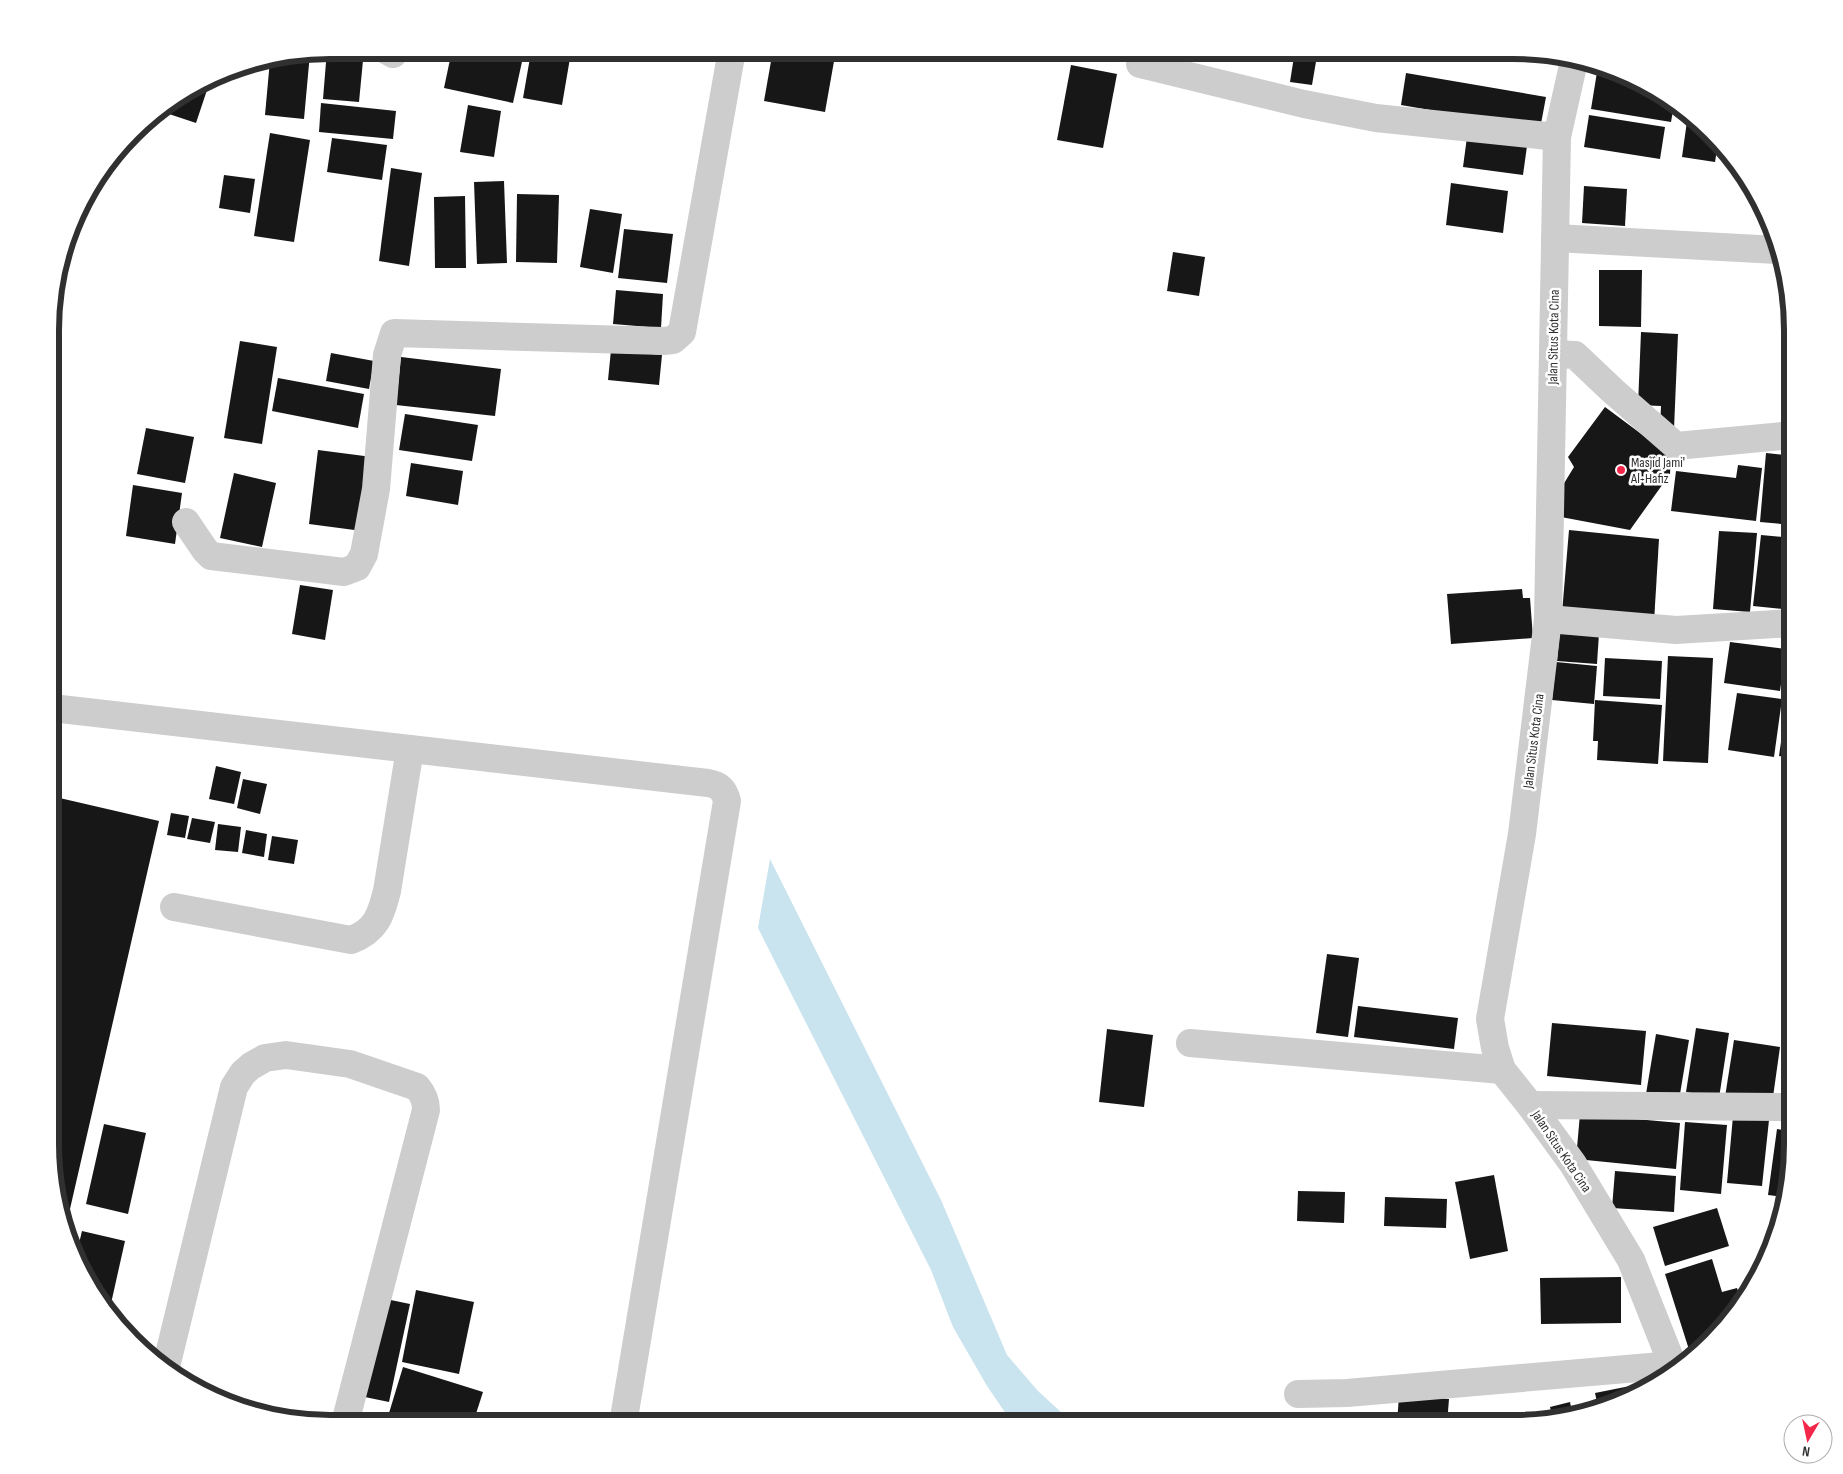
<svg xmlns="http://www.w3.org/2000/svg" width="1843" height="1474" font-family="'Sofia Sans Condensed',sans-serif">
	<rect width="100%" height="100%" fill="#fff"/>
	<polygon fill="#c9e4ef" points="770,859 941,1200 1007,1355 1038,1391 1074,1424 1013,1424 987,1386 953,1327 931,1270 758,928"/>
	<g fill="#171717">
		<polygon points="327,50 364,50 359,102 323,99"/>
		<polygon points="452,50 489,50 523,57 513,103 444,88"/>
		<polygon points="773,50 836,50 825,112 764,101"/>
		<polygon points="1295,50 1318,50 1312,85 1290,82"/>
		<polygon points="531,52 570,58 562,105 523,98"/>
		<polygon points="310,53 304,119 265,115 270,60"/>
		<polygon points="1071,65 1117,74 1103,148 1057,140"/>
		<polygon points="1598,66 1620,71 1674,105 1671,122 1591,109"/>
		<polygon points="1406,73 1546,97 1540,129 1401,105"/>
		<polygon points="204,85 208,87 196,123 160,111"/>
		<polygon points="321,103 396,111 393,139 319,132"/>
		<polygon points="468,105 501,111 494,157 460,152"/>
		<polygon points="1688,114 1698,120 1718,143 1715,162 1682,157"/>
		<polygon points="1589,115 1665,127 1660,159 1584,147"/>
		<polygon points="270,133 310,140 294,242 254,236"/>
		<polygon points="1467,137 1527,146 1523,175 1463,167"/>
		<polygon points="332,138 387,145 382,180 327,172"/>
		<polygon points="1736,164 1746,174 1747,176 1734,174"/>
		<polygon points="391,168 422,173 409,266 379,261"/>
		<polygon points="224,175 255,179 250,213 219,208"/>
		<polygon points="504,181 507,263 477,264 474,182"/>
		<polygon points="1451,183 1508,191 1503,233 1446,225"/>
		<polygon points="1584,186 1627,189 1625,226 1582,223"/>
		<polygon points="517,194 559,195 557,263 516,262"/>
		<polygon points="465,196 466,268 435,268 434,197"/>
		<polygon points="590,209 622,214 613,273 580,267"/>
		<polygon points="624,229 673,234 667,283 618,278"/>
		<polygon points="1173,252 1205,257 1199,296 1167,291"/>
		<polygon points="1599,270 1642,270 1641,327 1599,326"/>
		<polygon points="616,290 663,294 661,328 613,324"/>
		<polygon points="1641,332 1678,334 1674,429 1660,428 1661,406 1638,405"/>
		<polygon points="240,341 277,347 262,444 224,438"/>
		<polygon points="611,350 662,355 659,385 608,380"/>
		<polygon points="331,353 374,361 369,389 326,381"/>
		<polygon points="401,357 501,369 495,416 396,405"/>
		<polygon points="278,378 364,394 358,428 272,411"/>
		<polygon points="1605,407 1671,456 1670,474 1630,530 1561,517 1563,485 1574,467 1568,457"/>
		<polygon points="405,414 478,425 472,461 399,450"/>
		<polygon points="146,428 194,437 185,483 137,474"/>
		<polygon points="318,450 372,457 362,531 309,524"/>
		<polygon points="1766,453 1793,456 1793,525 1760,522"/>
		<polygon points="411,463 463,471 458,505 406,496"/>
		<polygon points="1738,465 1762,468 1756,521 1671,511 1676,471 1736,478"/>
		<polygon points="234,473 276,483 262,547 220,538"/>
		<polygon points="133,485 182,493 175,544 126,536"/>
		<polygon points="1569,530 1659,539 1654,622 1562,613"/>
		<polygon points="1719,531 1757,533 1750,612 1713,609"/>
		<polygon points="1761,535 1793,538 1793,610 1753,606"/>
		<polygon points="300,585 333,590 325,640 292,634"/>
		<polygon points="1522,589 1523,598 1530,598 1533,638 1451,644 1447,594"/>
		<polygon points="1560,630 1599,633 1597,664 1557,661"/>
		<polygon points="1730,642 1786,649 1780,691 1724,683"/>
		<polygon points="1791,645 1793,645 1793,693 1786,692"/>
		<polygon points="1668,656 1713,658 1708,763 1663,761"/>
		<polygon points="1605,658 1662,661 1660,699 1603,696"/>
		<polygon points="1556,662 1597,666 1594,704 1552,700"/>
		<polygon points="1737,693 1782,699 1774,757 1728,750"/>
		<polygon points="1595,700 1662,705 1658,764 1597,760 1598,741 1593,741"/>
		<polygon points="1787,700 1793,701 1793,758 1779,756"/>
		<polygon points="216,766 241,772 234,804 209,799"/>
		<polygon points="243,779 267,784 260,814 237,808"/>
		<polygon points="51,796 159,821 67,1222 51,1163"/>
		<polygon points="171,813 189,816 185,838 167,835"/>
		<polygon points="192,818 215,822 210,843 187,839"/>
		<polygon points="218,824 241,827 238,852 215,850"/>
		<polygon points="246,830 267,834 264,857 242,853"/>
		<polygon points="272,836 298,840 294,864 268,860"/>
		<polygon points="1327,954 1359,958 1348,1037 1316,1033"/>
		<polygon points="1358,1006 1458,1018 1454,1049 1354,1037"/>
		<polygon points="1552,1023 1646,1031 1641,1085 1547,1076"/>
		<polygon points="1696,1028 1729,1033 1719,1098 1686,1092"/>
		<polygon points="1107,1029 1153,1035 1144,1107 1099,1102"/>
		<polygon points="1656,1034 1689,1040 1679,1100 1646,1094"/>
		<polygon points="1734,1040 1780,1047 1772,1104 1725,1097"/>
		<polygon points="1791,1070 1792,1070 1792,1101 1788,1100"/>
		<polygon points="1580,1114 1680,1123 1676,1169 1576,1159"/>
		<polygon points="1733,1116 1769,1120 1762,1186 1727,1183"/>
		<polygon points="1685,1122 1727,1125 1721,1194 1680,1190"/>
		<polygon points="104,1124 146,1133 128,1214 86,1204"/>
		<polygon points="1777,1129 1792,1131 1792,1163 1784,1197 1768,1195"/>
		<polygon points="1615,1171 1676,1176 1674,1212 1612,1208"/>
		<polygon points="1494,1175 1508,1251 1470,1259 1455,1182"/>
		<polygon points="1298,1191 1345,1192 1344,1223 1297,1221"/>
		<polygon points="1385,1197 1447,1199 1446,1228 1384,1226"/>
		<polygon points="1717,1208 1729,1246 1665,1266 1653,1227"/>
		<polygon points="82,1231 125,1241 110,1308 79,1268 76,1256"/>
		<polygon points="1712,1259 1722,1292 1737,1288 1741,1300 1723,1329 1695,1355 1691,1356 1665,1274"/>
		<polygon points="1621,1277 1621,1323 1541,1324 1540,1278"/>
		<polygon points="416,1290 474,1302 459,1374 402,1362"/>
		<polygon points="381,1298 410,1304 389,1402 360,1396"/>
		<polygon points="403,1367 483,1392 473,1423 386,1423"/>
		<polygon points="1635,1385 1637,1393 1620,1403 1598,1407 1595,1393"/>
		<polygon points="1399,1395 1449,1399 1447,1424 1397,1424"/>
		<polygon points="1570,1402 1572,1412 1552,1416 1550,1407"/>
		<polygon points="1309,1412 1349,1416 1348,1424 1307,1424"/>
	</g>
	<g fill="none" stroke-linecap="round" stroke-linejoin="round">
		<g stroke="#cdcdcd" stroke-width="28">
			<polyline points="386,50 393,54"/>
			<polyline points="1574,61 1557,137 1548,619 1522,834 1490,1019 1495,1048 1502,1070 1530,1105 1573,1164 1631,1260 1675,1371"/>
			<polyline points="1140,64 1304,104 1376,118 1557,137"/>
			<polyline points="1555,238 1777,250"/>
			<polyline points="1553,354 1575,355 1613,391 1676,446 1793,435"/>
			<polyline points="186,522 205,550 211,556 344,572 357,567 364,554 376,489 387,355 394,333 663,341 673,340 682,332 732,50"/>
			<polyline points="1548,619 1676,630 1793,623"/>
			<path d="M52,708l656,75c11,2 16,6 19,18l-104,623"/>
			<path d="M174,907l177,33c25,-9 30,-25 36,-49l23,-142"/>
			<polyline points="1190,1043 1502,1070"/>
			<polyline points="1530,1105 1779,1107 1792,1108"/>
			<path d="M166,1367l68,-280 9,-14 8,-7 14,-8 21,-3 64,9 67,23c6,7 9,13 9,23l-81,313"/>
			<polyline points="1298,1394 1347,1393 1673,1365"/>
		</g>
	</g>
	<circle fill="#f3274a" stroke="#fff" stroke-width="2" cx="1621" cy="470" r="5"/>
	<g text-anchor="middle" stroke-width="5" stroke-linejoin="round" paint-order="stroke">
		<g font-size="14" fill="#303030" stroke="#fff">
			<text transform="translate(1553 337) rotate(-89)" y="5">Jalan Situs Kota Cina</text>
			<text transform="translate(1533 741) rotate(-83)" y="5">Jalan Situs Kota Cina</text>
			<text transform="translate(1562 1151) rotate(56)" y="5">Jalan Situs Kota Cina</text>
		</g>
		<g font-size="14" fill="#303030" stroke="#fff" text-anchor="start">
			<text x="1631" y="467">Masjid Jami'<tspan x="1631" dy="16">Al-Hafiz</tspan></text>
		</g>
	</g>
	<path d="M0 0H1843V1474H0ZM330 59H1513A271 271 0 0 1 1784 330V1144A271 271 0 0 1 1513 1415H330A271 271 0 0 1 59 1144V330A271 271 0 0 1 330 59Z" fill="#fff" fill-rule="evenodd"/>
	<path fill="none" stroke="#303030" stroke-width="6" d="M330 59H1513A271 271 0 0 1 1784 330V1144A271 271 0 0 1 1513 1415H330A271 271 0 0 1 59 1144V330A271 271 0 0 1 330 59Z"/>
	<g transform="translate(1808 1439) rotate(189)"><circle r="24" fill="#ffffff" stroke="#acacac"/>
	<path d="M0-4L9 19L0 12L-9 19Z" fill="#f3274a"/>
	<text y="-8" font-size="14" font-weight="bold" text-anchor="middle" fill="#303030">N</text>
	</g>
</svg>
